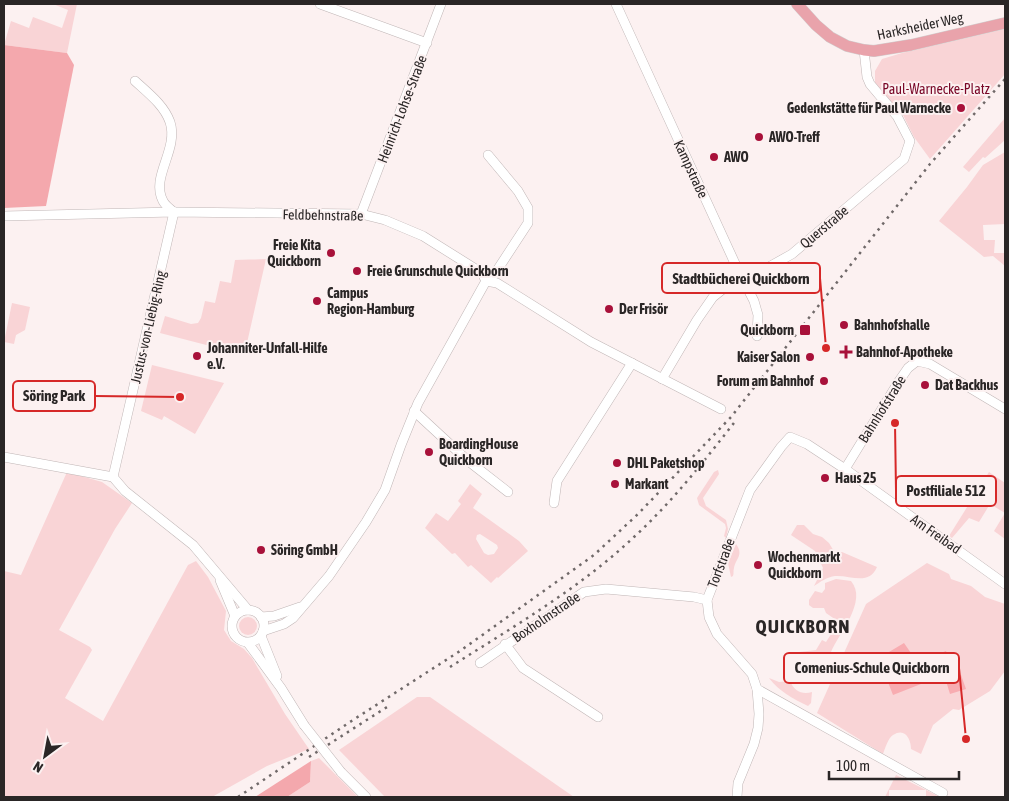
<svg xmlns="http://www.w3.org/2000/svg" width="1009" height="801" font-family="'Asap Condensed',sans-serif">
	<rect width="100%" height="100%" fill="#fcf1f1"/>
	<g fill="#f9d4d6" fill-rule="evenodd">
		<polygon points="53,4 77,4 67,53 4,45 11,21 29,28 33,17 62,28 68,10"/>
		<polygon points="1005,29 1005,74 930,159 914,137 903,115 875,83 875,71 882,59 902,53"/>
		<polygon points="1005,118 1005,140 985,158 983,157 969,172 963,167"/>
		<polygon points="1005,152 1005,224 983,225 984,240 995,240 994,253 1005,253 1005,266 993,256 984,257 939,221 967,187 983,165"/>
		<polygon points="266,259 247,343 241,354 160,333 165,316 191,324 198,323 201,318 205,301 215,303 220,281 231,283 235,260"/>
		<polygon points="12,303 30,307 25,330 16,335 14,344 4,342"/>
		<polygon points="152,365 224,383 195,434 164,416 162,420 141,411"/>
		<polygon points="718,470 719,474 703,498 706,506 726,520 728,529 726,538 724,536 726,528 725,524 699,505 697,498 714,472"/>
		<polygon points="67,472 102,482 132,503 115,529 59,630 90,647 92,650 65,698 103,721 188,565 196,561 208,577 226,611 224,630 231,641 244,649 252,658 285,714 309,749 267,766 212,797 4,797 4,571 21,575"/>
		<polygon points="989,472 1005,483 1005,539 994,531 1005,513 990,504 979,522 969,518 952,538 949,536"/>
		<path d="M470,484l12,10 -9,14 46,33 9,10 -30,27 -1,-1 -6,6 -20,-18 -3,2 -13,-14 -3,1 -27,-26 11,-15 12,8 13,-17 -3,-3zM480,534l17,11 1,3 -4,6 -6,1 -4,-2 -8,-14 1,-4z"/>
		<path d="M797,525h7l9,9 9,3 7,6 6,10 7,-1 35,15c-8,19 -26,8 -42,9 -8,1 -15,6 -21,10l9,-18 -8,-17 -24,-16z"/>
		<path d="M736,544c8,11 0,14 -2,24 -1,3 0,6 -1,8l-2,1 -3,-14z"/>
		<path d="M927,563l22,11 2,5 20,7 14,11 20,7v67l-15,20 -31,19 -6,-1 -20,16 -12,29 -10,-5c0,-10 -6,-22 -18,-14 -5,3 -8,14 -10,19l-66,-41 49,-109z"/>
		<path d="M836,579l15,2c17,20 -12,52 -20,71 -3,7 -5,15 -7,23 -4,-14 -15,-19 -27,-13l2,-10 17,-2 6,-10 4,2 13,-20 -13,-9 -2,-5h-11l-4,-3v-5l6,-9 7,2 3,-4v-6z"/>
		<circle cx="248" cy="626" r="9"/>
		<path d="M769,678l10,4 11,-1c4,10 12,14 22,11l-1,11 -3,3c-15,-7 -29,-15 -39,-28z"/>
		<polygon points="417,697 430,697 574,797 385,797 339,750"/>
		<polygon points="319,758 358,797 287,797 310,782 311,761"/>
		<polygon points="896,775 938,796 938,797 926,797 926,790 889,790 889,797 885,797"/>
	</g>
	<g fill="#f4a8ad">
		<polygon points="4,45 67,53 74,65 46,206 4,208"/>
		<polygon points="311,761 310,782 287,797 255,797"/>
	</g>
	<g fill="#f8acb1">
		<polygon points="904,643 913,656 903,663 907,666 946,651 954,671 893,695 884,672 885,668 881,663 884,655 890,654 889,652"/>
		<polygon points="961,675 966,689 950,694 946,681"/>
	</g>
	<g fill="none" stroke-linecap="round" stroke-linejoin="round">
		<g stroke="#c0b6b6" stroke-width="10">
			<g id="minor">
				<polyline points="320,4 427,43"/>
				<polyline points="616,4 738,270 754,301 758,315 757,336"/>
				<path d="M135,81c13,12 29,24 35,41 9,28 -20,55 -7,79 2,4 7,8 11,11"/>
				<polyline points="174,212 113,477 125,491 193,545 248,610"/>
				<polyline points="361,214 441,4"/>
				<polyline points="4,216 174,212 361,214 385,220 423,236 482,273 486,281 497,283 591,342 721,409"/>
				<polyline points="486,281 494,275 528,223 528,208 518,191 488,155"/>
				<polyline points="662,379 697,320 713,297 723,289 742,278 767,268 792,254 904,159 910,141 897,116 870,84 867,77 864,50"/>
				<polyline points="414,411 467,460 508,492"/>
				<polyline points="4,457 113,477"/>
				<polyline points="845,469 899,381 908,368 917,361 930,364 1005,409"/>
				<polyline points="554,503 557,481 632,363"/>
				<polyline points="220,580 235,616"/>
				<circle cx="248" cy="626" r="16"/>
				<polyline points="261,617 274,616 300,607"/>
				<polyline points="263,631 284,624 293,618 329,576 366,522 385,490 401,445 418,403 486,281"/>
				<polyline points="261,636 277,676"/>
				<polyline points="248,643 281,688 304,725"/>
				<polyline points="505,644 523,668 598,717"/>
				<polyline points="480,663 584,592 606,589 694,597 707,600"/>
				<polyline points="757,689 943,793"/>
				<polyline points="341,772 366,797"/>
				<polyline points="737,797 738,783 754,744 758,728 759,714 757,689 752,674 717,634 709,617 707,600 750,490 781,447 790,437 807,444 845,469 1005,584"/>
			</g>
		</g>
		<g stroke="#d0cfcf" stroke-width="12">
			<polyline id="major" points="797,4 816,25 830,37 847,46 864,50 874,51 911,45 1005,23"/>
		</g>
		<use href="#minor" stroke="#fff" stroke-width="9"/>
		<use href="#major" stroke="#e9a3ab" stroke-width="11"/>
		<g stroke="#706969" stroke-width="2.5" stroke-dasharray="2.5 5" stroke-linecap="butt">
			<path d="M450,667c63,-40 130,-79 184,-130 39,-36 71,-77 103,-118"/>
			<polyline points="309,757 387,707"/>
			<polyline points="238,797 353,720 460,651 594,555 638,514 731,417 930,164 1005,79"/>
		</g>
		<g stroke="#c0b6b6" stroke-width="10" stroke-linecap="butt">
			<polyline id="minor-bridge" points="304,725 341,772"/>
		</g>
		<use href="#minor-bridge" stroke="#fff" stroke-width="9"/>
	</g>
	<g fill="#a8113a" stroke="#fcf1f1" stroke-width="2">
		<circle cx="961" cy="108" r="5"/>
		<circle cx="759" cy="137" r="5"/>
		<circle cx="714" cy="157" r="5"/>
		<circle cx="331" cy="253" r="5"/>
		<circle cx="357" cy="271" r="5"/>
		<circle cx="317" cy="301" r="5"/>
		<circle cx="609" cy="309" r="5"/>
		<circle cx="844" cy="325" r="5"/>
		<rect x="799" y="324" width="12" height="12" rx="2.5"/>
		<path d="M843.5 344.5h5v5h5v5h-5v5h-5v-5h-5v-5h5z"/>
		<circle cx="197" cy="356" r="5"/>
		<circle cx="810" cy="357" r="5"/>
		<circle cx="824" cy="381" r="5"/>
		<circle cx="925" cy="385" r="5"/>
		<circle cx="429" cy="452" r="5"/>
		<circle cx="617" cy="463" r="5"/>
		<circle cx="825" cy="478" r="5"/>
		<circle cx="615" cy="484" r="5"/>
		<circle cx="261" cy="550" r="5"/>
		<circle cx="758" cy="565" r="5"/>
	</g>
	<g text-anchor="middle" stroke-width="4" stroke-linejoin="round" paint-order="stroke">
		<g font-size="14" fill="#2a2626" stroke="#fcf1f1">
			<text transform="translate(920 26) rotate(-12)" y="5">Harksheider Weg</text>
			<text transform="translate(402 109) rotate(-69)" y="5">Heinrich-Lohse-Straße</text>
			<text transform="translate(691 169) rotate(65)" y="5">Kampstraße</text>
			<text transform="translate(323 215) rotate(1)" y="5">Feldbehnstraße</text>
			<text transform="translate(824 227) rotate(-40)" y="5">Querstraße</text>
			<text transform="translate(148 327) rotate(-77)" y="5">Justus-von-Liebig-Ring</text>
			<text transform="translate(882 409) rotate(-58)" y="5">Bahnhofstraße</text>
			<text transform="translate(936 534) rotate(35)" y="5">Am Freibad</text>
			<text transform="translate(721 563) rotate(-69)" y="5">Torfstraße</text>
			<text transform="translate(546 617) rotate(-34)" y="5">Boxholmstraße</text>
		</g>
		<g font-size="14" fill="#780526" stroke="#fcf1f1">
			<text x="936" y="94">Paul-Warnecke-Platz</text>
		</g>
		<g font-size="14" font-weight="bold" fill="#2a2626" stroke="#fcf1f1" text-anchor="start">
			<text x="951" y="113" text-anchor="end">Gedenkstätte für Paul Warnecke</text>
			<text x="769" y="142">AWO-Treff</text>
			<text x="724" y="162">AWO</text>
			<text x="321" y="250" text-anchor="end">Freie Kita<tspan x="321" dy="16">Quickborn</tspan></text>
			<text x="367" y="276">Freie Grunschule Quickborn</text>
			<text x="327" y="298">Campus<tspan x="327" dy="16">Region-Hamburg</tspan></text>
			<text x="619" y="314">Der Frisör</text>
			<text x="854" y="330">Bahnhofshalle</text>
			<text x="794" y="335" text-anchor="end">Quickborn</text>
			<text x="207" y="353">Johanniter-Unfall-Hilfe<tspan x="207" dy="16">e.V.</tspan></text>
			<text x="856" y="357">Bahnhof-Apotheke</text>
			<text x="800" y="362" text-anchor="end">Kaiser Salon</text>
			<text x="814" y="386" text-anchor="end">Forum am Bahnhof</text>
			<text x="935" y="390">Dat Backhus</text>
			<text x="439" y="449">BoardingHouse<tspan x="439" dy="16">Quickborn</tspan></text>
			<text x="627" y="468">DHL Paketshop</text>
			<text x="835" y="483">Haus 25</text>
			<text x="625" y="489">Markant</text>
			<text x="271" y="555">Söring GmbH</text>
			<text x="768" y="562">Wochenmarkt<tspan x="768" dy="16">Quickborn</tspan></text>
		</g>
		<g font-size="19" font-weight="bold" letter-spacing="1" fill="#2a2626" stroke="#fcf1f1">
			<text x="803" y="633">QUICKBORN</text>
		</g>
	</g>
	<path fill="none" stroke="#d62828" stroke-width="2" d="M826 348L820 278M180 397L95 396M895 423L896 491M966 739L959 668"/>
	<g fill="#d62828" stroke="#fcf1f1" stroke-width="2">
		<circle cx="826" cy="348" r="5"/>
		<circle cx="180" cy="397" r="5"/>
		<circle cx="895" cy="423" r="5"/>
		<circle cx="966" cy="739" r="5"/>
	</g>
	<g fill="#fcf1f1" stroke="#d62828" stroke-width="2">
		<rect x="662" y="263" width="158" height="30" rx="5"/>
		<rect x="13" y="381" width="82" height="30" rx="5"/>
		<rect x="896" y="476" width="100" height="30" rx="5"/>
		<rect x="784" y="653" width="175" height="30" rx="5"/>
	</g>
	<g font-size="15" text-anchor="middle" font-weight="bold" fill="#2a2626">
		<text x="741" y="284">Stadtbücherei Quickborn</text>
		<text x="54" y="401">Söring Park</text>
		<text x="946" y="496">Postfiliale 512</text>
		<text x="872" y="673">Comenius-Schule Quickborn</text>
	</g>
	<rect width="1009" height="801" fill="none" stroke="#2a2626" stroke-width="10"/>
	<g transform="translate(45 756) rotate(212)" stroke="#fcf1f1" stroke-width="4" paint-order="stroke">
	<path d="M0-4L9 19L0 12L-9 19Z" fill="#2a2626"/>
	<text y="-8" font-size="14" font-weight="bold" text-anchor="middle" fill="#2a2626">N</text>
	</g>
	<path d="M829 771v8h130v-8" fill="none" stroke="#2a2626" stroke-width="2.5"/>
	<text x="836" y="771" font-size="15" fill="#2a2626" stroke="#fcf1f1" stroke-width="4" paint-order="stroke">100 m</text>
</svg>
